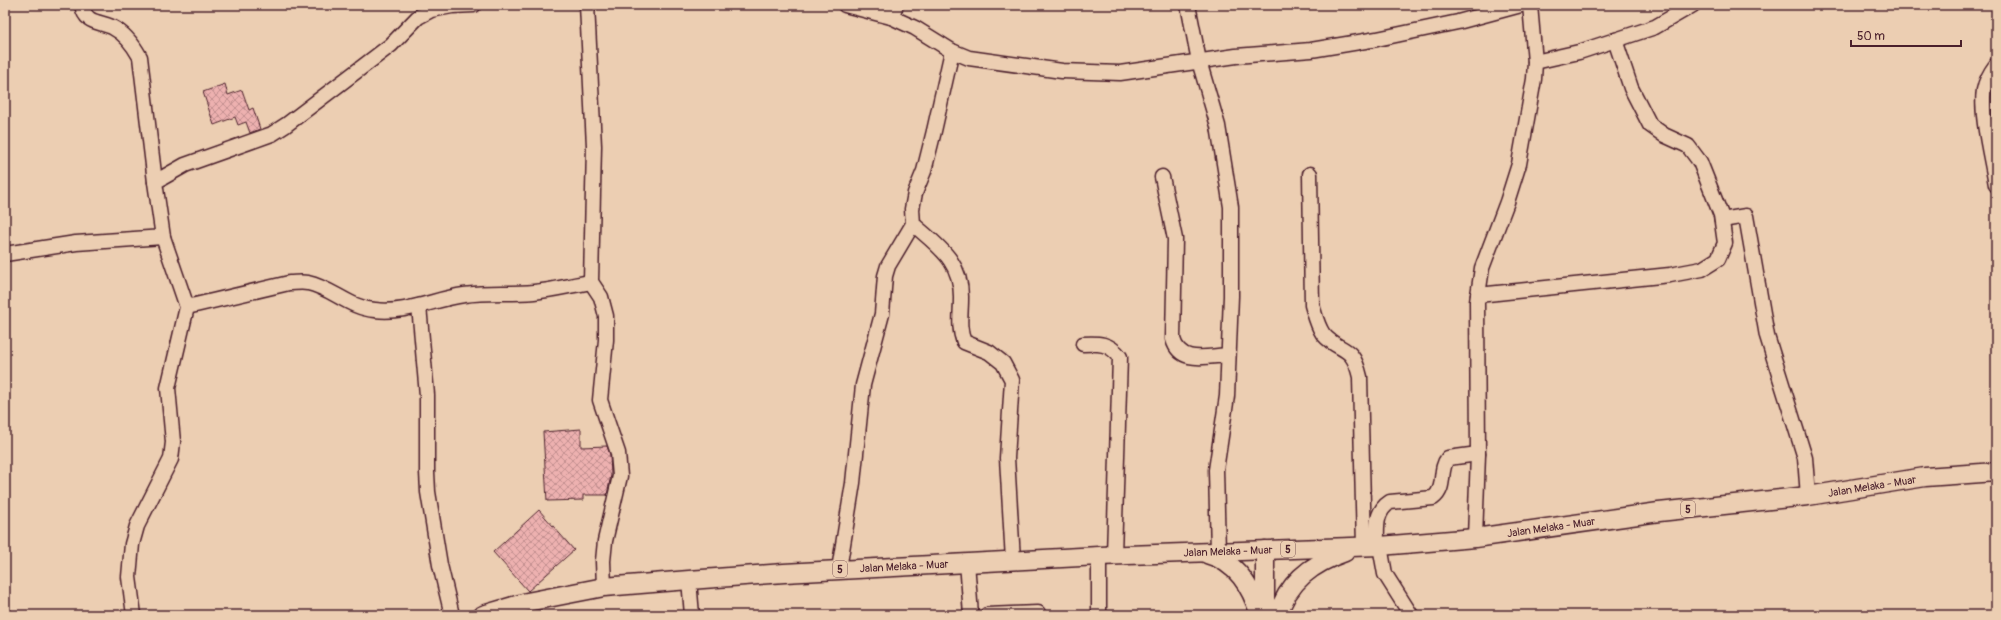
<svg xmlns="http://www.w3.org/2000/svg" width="2001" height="620" font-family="Pangolin,sans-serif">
	<defs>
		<pattern id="building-cross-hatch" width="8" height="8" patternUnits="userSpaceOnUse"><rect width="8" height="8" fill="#edb1b0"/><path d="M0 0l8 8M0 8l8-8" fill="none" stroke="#c28f8f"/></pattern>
	</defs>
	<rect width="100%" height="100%" fill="#ecceb2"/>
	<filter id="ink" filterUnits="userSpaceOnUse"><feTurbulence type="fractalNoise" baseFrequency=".025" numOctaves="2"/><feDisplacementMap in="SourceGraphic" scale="8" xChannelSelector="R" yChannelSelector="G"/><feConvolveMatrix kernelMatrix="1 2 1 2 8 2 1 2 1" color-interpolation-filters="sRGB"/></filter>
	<g filter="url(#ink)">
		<g fill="url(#building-cross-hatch)" stroke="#4a1f2b">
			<polygon points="225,84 228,95 242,90 249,110 253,108 260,129 250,133 246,122 238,125 235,117 214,125 203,92"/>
			<polygon points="581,429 581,447 607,446 610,455 611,475 607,495 583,495 583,500 547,501 543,432"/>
			<polygon points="539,510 574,550 528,591 493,552"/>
		</g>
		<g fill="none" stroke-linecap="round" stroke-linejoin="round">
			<g stroke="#4a1f2b" stroke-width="17">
				<g id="minor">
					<path d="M82,5c3,19 17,16 30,22 12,6 22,19 28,30l15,125"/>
					<polyline points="587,5 594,146 591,282 601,297 606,316 606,340 600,400 618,453 620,476 605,541 603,561 604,587"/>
					<polyline points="845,5 891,17 915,28 952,51 969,58 1062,71 1120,73 1236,56 1311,50 1377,39 1458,22 1521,5"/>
					<polyline points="1188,5 1199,61 1218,126 1231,207 1231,296 1227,396 1216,470 1218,552"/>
					<polyline points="891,17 896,5"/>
					<polyline points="1535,62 1579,52 1655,27 1693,5"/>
					<path d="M1996,65c-6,8 -10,15 -12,25 -4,24 8,70 12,95"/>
					<path d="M1310,174l2,131c3,10 5,20 11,29 17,20 29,8 37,43l4,170"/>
					<path d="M1162,177l13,62 -2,100c7,26 34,17 55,16"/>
					<polyline points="1722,220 1746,216 1767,336 1805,458 1808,496"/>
					<path d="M913,224c26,23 49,37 48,75 0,15 -3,29 3,43l25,10 14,11 9,17 -5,78 6,102"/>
					<polyline points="5,254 76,243 163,237 155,182 185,165 272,134 286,125 391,45 418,17 431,10 452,6 474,5"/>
					<polyline points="1478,295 1670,275 1702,269 1718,259 1725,243 1721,215 1700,162 1688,146 1664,135 1650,125 1631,88 1615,40"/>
					<polyline points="419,306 427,395 427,472 428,492 440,565 452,615"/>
					<path d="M187,307l102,-24c6,0 13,-1 19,0 24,5 41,25 67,27 31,4 59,-11 89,-15 23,-3 47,-1 70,-3 19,-2 38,-7 57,-10"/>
					<path d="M1083,344c15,-1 27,-1 37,13l-6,198"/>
					<polyline points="1475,538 1478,454 1477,302 1482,268 1507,202 1519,164 1534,79 1535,62 1530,5"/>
					<path d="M1377,546c0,-16 -3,-34 13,-44l43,-4c14,-10 5,-28 15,-40l30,-4"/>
					<polyline points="1380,546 1385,574 1411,615"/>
					<polyline points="1099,556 1099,615"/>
					<polyline points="967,562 971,615"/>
					<polyline points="839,569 853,483 863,385 882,314 885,276 888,266 913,224 912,209 915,193 924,171 934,131 952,51"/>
					<polyline points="689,580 692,615"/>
					<polyline points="134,615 129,577 132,544 137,526 171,459 173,442 168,388 187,307 163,237"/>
					<polyline points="987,615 1038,613"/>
				</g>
			</g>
			<g stroke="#4a1f2b" stroke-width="21">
				<g id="major">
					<path d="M1207,554c30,8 44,33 53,61"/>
					<polyline points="483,615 527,602 604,587 689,580 784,573 1099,556 1380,546 1475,538 1659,512 1808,496 1925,477 1996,472"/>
					<polyline points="1265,615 1265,550"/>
					<path d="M1278,615c10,-34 35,-52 67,-63"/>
				</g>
			</g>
			<use href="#minor" stroke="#ecceb2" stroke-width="14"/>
			<use href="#major" stroke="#ecceb2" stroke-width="18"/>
		</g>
	</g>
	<g text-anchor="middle" stroke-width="3" stroke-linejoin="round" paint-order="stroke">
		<g fill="#ecceb2" stroke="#7b5454" stroke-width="1">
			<rect x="1681" y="501" width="14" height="16" rx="3"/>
			<rect x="1281" y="541" width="14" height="16" rx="3"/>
			<rect x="833" y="561" width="14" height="16" rx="3"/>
		</g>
		<g font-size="10" font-weight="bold" fill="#4a1f2b">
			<text x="1688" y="513">5</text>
			<text x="1288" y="553">5</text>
			<text x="840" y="573">5</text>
		</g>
		<g font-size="11" fill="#4a1f2b" stroke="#ecceb2">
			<text transform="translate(1872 486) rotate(-9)" y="4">Jalan Melaka - Muar</text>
			<text transform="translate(1551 527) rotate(-8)" y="4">Jalan Melaka - Muar</text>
			<text transform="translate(1228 551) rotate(-2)" y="4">Jalan Melaka - Muar</text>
			<text transform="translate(904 566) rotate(-3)" y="4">Jalan Melaka - Muar</text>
		</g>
	</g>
	<rect width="2001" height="620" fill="none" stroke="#ecceb2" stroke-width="20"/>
	<rect x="10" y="10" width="1981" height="600" fill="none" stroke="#4a1f2b" stroke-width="1.5" filter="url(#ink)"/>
	<path d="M1851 40v6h110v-6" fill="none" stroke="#4a1f2b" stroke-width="2"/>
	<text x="1857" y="40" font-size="12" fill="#4a1f2b" stroke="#ecceb2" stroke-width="3" paint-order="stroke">50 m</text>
</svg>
